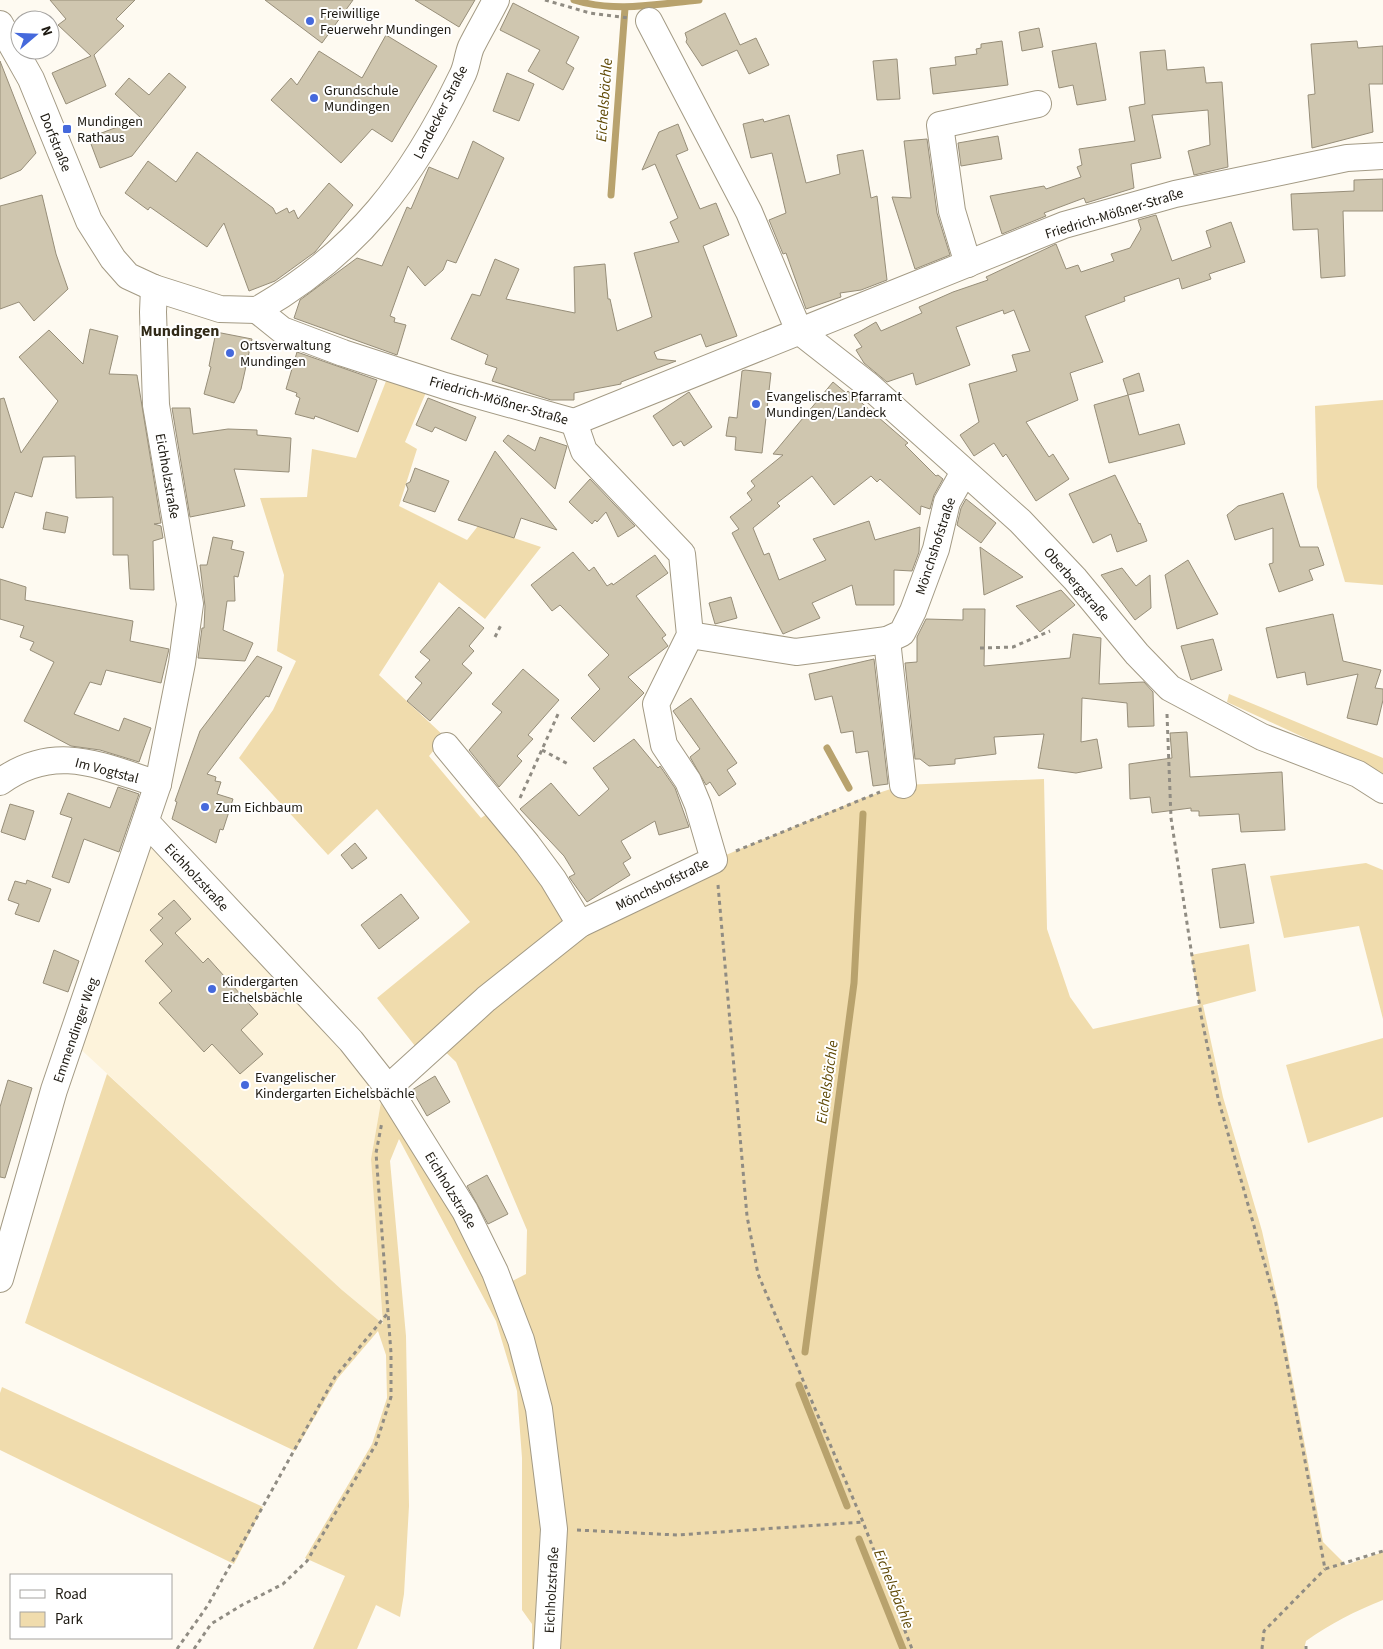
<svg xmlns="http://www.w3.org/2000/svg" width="1383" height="1649" font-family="'Source Sans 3',sans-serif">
	<rect width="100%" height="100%" fill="#fefaf1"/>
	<polygon fill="#fdf3db" points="146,836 382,1096 371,1159 383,1324 342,1290 76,1045"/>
	<g fill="#f0dcad">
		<path d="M388,376l39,14 -22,52 12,7 -18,57 68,34 11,-14 63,21 -56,72 -46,-37 -60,93 66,62 -16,19 52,62 12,-8 82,118 139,-68 146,-61 43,-14 141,-6 3,150 23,68 23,32 106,-24 -8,-50 58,-11 7,47 -53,14 20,92 39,134 16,71 45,240 23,23 37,-13v48c-28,11 -53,24 -77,41l-2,8h-772v-25l-10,-14v-152l-5,-67 -21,-70 -97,-182 -9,22 16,175 3,170 -5,88 -4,23 -24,-12 -19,44h-44l32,-73 -40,-18 67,-114 15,-46 -1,-43 -8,-24 -40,47 -43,73 -270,-128 82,-249 235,216 41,34 -12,-165 11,-63 115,193 29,-15 1,-44 -71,-168 -24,-23 -13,12 -42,-53 93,-76 -93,-113 -49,46 -89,-97 34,-48 23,-49 -19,-10 7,-76 -24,-77 47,-1 5,-48 44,9z"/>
		<polygon points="1383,400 1383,585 1345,582 1317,487 1315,406"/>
		<polygon points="1229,694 1383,758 1383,774 1227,702"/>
		<polygon points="1366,863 1383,870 1383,1019 1359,926 1284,938 1270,876"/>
		<polygon points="1383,1038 1383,1117 1308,1143 1286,1065"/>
		<polygon points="2,1387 263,1507 234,1564 0,1450 0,1393"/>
	</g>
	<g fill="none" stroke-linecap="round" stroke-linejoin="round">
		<g stroke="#b8a26d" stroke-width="7">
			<path d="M574,0c41,13 83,4 125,0"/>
			<polyline points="611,195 625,8"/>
			<polyline points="827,748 849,788"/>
			<polyline points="805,1352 854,983 863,814"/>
			<polyline points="799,1385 847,1506"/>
			<polyline points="859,1539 903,1649"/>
		</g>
	</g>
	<g fill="#cfc6af" stroke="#978e79">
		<polygon points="50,0 135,0 116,19 124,26 94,55 106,86 66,104 52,73 91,56 58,25 66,19"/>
		<polygon points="265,0 353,0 322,43"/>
		<polygon points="415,0 475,0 459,27"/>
		<polygon points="513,3 579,37 566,63 574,68 563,90 528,71 540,50 500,30"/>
		<polygon points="725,13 740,45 756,38 769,65 749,74 737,50 702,66 686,42 687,39 685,33"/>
		<polygon points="1039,28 1043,47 1022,51 1019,32"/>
		<polygon points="386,35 437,66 392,142 372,129 341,163 271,100 291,78 297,85 319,51 362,78"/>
		<polygon points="1002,41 1008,85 933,94 930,68 956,65 955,57 977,54 976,49 981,48 981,44"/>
		<polygon points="1357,41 1358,48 1383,46 1383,84 1369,84 1373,132 1312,148 1308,95 1315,94 1311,44"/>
		<polygon points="1096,43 1106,100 1077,105 1073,85 1059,88 1052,51"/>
		<polygon points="1165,50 1167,70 1204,67 1206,83 1222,82 1228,167 1194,175 1188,151 1210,145 1208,110 1152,115 1161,158 1131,164 1134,188 1086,203 1084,198 1044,213 1046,216 1002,234 990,196 1044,186 1046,189 1081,177 1077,167 1082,165 1079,149 1135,141 1129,107 1145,104 1140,52"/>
		<polygon points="897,59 900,99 877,100 873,61"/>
		<polygon points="0,61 36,153 21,170 0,179"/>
		<polygon points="169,73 186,87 132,156 100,168 91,144 91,137 141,118 115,94 129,78 149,95"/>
		<polygon points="507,73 534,84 519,121 493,111"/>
		<polygon points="789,115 806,183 840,174 837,155 863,150 871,198 877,196 887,280 861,290 840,293 841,297 806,309 786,253 783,254 769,220 786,213 772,153 751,158 743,124 763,119 764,122"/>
		<polygon points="678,124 688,150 676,155 700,209 716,203 729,235 703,246 737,336 706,347 701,334 654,352 657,359 676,361 621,382 621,384 574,393 574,400 551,400 492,381 497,368 485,364 488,355 451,339 472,294 480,296 495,259 519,269 506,299 575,313 574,267 605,264 608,299 610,299 617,331 652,317 634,253 679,242 670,222 678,218 655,164 642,170 659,132"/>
		<polygon points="998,136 1002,159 961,166 958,143"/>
		<polygon points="927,139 937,213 950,255 915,269 892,197 911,198 904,141"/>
		<polygon points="473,141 504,158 456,263 447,260 443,270 425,286 408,266 390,316 395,318 394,322 406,325 397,355 294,318 300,300 357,258 382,266 407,207 411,209 429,167 458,179"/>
		<polygon points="197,152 273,208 276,214 287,208 289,213 294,210 298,219 329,183 353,205 315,252 275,281 249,291 224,223 207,247 150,207 148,210 125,193 148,161 176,182"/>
		<polygon points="1383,179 1383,211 1343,211 1345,276 1321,278 1318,229 1293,230 1291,194 1354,191 1354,180"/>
		<polygon points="42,195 56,254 68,289 34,321 19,302 0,309 0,206"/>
		<polygon points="1156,215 1172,261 1211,247 1206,231 1231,222 1245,262 1209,274 1211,279 1182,289 1179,278 1124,297 1125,301 1085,316 1103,362 1070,373 1078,400 1026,422 1049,457 1053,454 1069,479 1036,501 1006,454 1003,457 994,443 974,456 960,435 979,422 969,384 1017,371 1012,355 1030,351 1014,310 1004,314 1003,310 956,327 970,365 916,385 913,373 887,382 864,363 856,350 862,347 854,335 876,322 881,331 922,313 919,307 953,292 988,280 986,277 1056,244 1066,269 1078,265 1081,272 1114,261 1111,254 1130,248 1141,229 1138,220"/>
		<polygon points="90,329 118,336 109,374 137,375 161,523 154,524 161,526 163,538 153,541 154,590 130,589 128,555 113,555 113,497 76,498 75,456 43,457 32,497 15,492 3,528 0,527 0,399 4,398 21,453 58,401 19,357 49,330 83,364"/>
		<polygon points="216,332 252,339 241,389 234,403 204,394 211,367 209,366"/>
		<polygon points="297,352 377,380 358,432 315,416 314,419 295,414 300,398 296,396 297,393 286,389"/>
		<polygon points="745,370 771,373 762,453 735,450 736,437 726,436 729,417 737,418 742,371"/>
		<polygon points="1139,373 1144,391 1128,395 1123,379"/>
		<polygon points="833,382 846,393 848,391 908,443 905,445 936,476 938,475 943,479 934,495 930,509 921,506 920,515 880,479 877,482 871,476 834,505 812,476 777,503 780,506 753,528 764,555 769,553 779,580 826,560 813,539 869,521 875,540 920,527 919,552 912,571 894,570 894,605 856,605 852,585 812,603 820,618 783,634 732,533 739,529 730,517 752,500 747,493 755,486 751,481 783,455 773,454"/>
		<polygon points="689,392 712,427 684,446 681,441 673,446 653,416"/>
		<polygon points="1128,395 1139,435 1179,424 1185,444 1109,463 1094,405"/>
		<polygon points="428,398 476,417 466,441 435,427 432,432 416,425"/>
		<polygon points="172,408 190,408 193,434 228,429 257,430 257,435 291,438 289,472 234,469 245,506 190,517"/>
		<polygon points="508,435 535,451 540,437 567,446 555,489 503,441"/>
		<polygon points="495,451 557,530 521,518 514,538 458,520"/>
		<polygon points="415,468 449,481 435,512 403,501 408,489 406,484 410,482"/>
		<polygon points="1115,475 1139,524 1140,523 1147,541 1117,552 1111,534 1093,543 1069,494"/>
		<polygon points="590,479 635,526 618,537 606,512 597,522 595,520 592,524 569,502"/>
		<polygon points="1283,493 1300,547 1318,547 1324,565 1309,570 1313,580 1279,592 1269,564 1273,563 1273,528 1235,540 1227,515 1238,506"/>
		<polygon points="966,499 996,523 981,543 957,525 961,508"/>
		<polygon points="46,512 68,517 65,533 43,529"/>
		<polygon points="213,537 233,541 231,549 244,552 238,577 234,576 235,601 227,601 223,630 253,643 245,661 198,658 202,628 204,628 205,606 200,565 207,565"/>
		<polygon points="980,547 1023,577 984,595"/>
		<polygon points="573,552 589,571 594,567 607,586 612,583 613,585 655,555 668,573 636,596 666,635 662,638 668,646 628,677 644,693 594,742 571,718 600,689 588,675 609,655 560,605 552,611 531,585"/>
		<polygon points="1188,560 1218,614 1177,629 1165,575"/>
		<polygon points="1122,568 1136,586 1150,575 1151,608 1135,620 1101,575"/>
		<polygon points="0,579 26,587 25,600 133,621 130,641 169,649 161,683 106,670 101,685 90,682 74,714 119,731 124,718 151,728 139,762 100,750 71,746 24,721 54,662 30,650 34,642 20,637 24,626 0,619"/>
		<polygon points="1061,590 1075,605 1040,632 1016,606"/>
		<polygon points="731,597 737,618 715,624 709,603"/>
		<polygon points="459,607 484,628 469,646 474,651 462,664 472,673 430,721 407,701 422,683 415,677 430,660 420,652"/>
		<polygon points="963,609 985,609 984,666 1070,658 1073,634 1101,638 1099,684 1144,682 1153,692 1154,726 1128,727 1127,703 1082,698 1081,742 1097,739 1102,768 1076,773 1038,768 1044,734 994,737 996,754 955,759 955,764 929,766 920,759 915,759 905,663 917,662 917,637 926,619 963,620"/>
		<polygon points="1333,614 1343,661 1381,670 1375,688 1383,689 1383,700 1377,725 1347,718 1358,674 1307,685 1305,672 1277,678 1266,628"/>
		<polygon points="1213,639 1222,670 1191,680 1181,646"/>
		<polygon points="257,656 282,667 269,697 266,696 207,774 216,777 215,781 221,782 217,794 233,799 223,830 220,829 216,843 172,819 177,802 175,801 200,731"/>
		<polygon points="874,659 888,784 873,786 868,751 856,753 853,731 841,733 832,696 815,700 809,674"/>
		<polygon points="523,669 559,700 528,735 533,739 517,756 522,761 499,787 469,750 502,712 492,704"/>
		<polygon points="691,698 737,763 727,770 736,784 719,796 710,782 706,785 690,757 700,749 673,711"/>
		<polygon points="1187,732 1190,777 1282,772 1285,830 1241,832 1239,814 1199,816 1199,811 1191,811 1191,808 1152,813 1150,797 1130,799 1129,764 1172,758 1170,733"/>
		<polygon points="634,739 658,768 660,766 675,788 689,827 659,835 655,821 621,841 631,858 623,863 630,875 587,902 569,877 575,874 564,856 520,809 551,783 579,816 609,789 593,768"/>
		<polygon points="118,787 139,794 119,852 84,839 69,883 52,877 72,818 60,814 68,793 110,808"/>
		<polygon points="10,804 34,811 25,840 1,832"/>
		<polygon points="355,843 367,858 352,869 341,855"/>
		<polygon points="1245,864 1254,923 1220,928 1212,869"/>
		<polygon points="27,880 51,889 39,922 15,914 19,904 8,900 15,881 26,884"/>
		<polygon points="401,894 419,918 379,949 361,925"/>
		<polygon points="174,900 191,919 175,933 203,963 208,958 258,1014 241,1030 263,1054 240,1074 212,1044 204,1052 159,1003 172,991 145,961 163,944 150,930 163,918 158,914"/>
		<polygon points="54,950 79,961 68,992 43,983"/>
		<polygon points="435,1076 450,1102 427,1116 412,1090"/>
		<polygon points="8,1080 32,1088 5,1178 0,1177 0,1107"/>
		<polygon points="487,1175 508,1214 488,1224 467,1186"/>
	</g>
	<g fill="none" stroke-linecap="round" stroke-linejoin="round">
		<g stroke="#a39a84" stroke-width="28">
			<g id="minor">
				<polyline points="649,21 749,212 799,331 868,385 1020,521 1075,579 1137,654 1170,688 1262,737 1358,774 1383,790"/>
				<polyline points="0,24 31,79 89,221 113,259 128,276 154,288 220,309 257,310"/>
				<polyline points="968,264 952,211 940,125 1038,104"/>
				<polyline points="257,310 282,330 343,353 445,386 574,422 1064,225 1175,194 1347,158 1383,156"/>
				<path d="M257,310c101,-58 155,-131 205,-234 5,-9 5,-19 9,-29 8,-16 17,-31 25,-47"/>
				<polyline points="690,635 796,652 887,640 902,633 913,611 936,549 947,502 964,472"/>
				<polyline points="887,640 903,785"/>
				<polyline points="446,746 527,844 553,879 580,924"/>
				<path d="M0,782c55,-40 101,-16 158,2"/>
				<polyline points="147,823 351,1041 388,1088 465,1211 495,1272 521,1340 539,1409 554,1529 547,1649"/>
				<polyline points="388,1088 486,999 580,924 714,860 698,805 688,781 664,745 656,704 690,635 682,554 584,451 574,422"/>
				<polyline points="0,1279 54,1090 158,784 182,663 190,604 156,405 153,312 154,288"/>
			</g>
		</g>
		<g stroke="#908c83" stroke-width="3" stroke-dasharray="4 4" stroke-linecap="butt">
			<polyline points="545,0 590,13 628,18"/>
			<polyline points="495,637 501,625"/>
			<polyline points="980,648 1013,647 1050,631"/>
			<polyline points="1167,714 1171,818 1201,1015 1218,1098 1276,1304 1325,1569 1383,1551"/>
			<polyline points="542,750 570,765"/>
			<polyline points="520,798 559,712"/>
			<polyline points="736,851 880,792"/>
			<polyline points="718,885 747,1216 758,1274 863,1522 912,1649"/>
			<polyline points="577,1530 677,1535 863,1522"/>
			<polyline points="177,1649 208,1605 335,1377 387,1314"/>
			<polyline points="194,1649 211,1624 242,1605 283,1584 307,1561 376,1444 391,1397 391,1353 376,1153 382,1122"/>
			<polyline points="1262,1649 1264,1631 1325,1569"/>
			<polyline points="1306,1649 1306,1646"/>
		</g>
		<use href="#minor" stroke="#fff" stroke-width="26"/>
	</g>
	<g fill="#4569dc" stroke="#fff" stroke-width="2">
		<circle cx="310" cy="21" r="5"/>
		<circle cx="314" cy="98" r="5"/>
		<rect x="62" y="124" width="10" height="10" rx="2.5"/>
		<circle cx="230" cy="353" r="5"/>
		<circle cx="756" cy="404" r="5"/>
		<circle cx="205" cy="807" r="5"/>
		<circle cx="212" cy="989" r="5"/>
		<circle cx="245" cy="1085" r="5"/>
	</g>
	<g text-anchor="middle" stroke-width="4" stroke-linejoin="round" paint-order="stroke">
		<g font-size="14" fill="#1d1911" stroke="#fff" text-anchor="start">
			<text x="320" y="18">Freiwillige<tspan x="320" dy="16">Feuerwehr Mundingen</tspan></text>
			<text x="324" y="95">Grundschule<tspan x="324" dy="16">Mundingen</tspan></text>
			<text x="77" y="126">Mundingen<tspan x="77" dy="16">Rathaus</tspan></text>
			<text x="240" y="350">Ortsverwaltung<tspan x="240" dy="16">Mundingen</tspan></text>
			<text x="766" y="401">Evangelisches Pfarramt<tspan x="766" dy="16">Mundingen/Landeck</tspan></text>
			<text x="215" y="812">Zum Eichbaum</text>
			<text x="222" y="986">Kindergarten<tspan x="222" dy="16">Eichelsbächle</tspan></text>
			<text x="255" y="1082">Evangelischer<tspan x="255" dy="16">Kindergarten Eichelsbächle</tspan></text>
		</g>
		<g font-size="14" fill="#1d1911" stroke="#fff">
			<text transform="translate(440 112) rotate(-63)" y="5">Landecker Straße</text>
			<text transform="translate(56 142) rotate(68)" y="5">Dorfstraße</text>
			<text transform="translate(1114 213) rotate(-17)" y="5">Friedrich-Mößner-Straße</text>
			<text transform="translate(499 400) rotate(16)" y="5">Friedrich-Mößner-Straße</text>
			<text transform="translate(168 476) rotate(80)" y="5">Eichholzstraße</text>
			<text transform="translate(935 546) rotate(-72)" y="5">Mönchshofstraße</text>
			<text transform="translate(1077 584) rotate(49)" y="5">Oberbergstraße</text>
			<text transform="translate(107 770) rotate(15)" y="5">Im Vogtstal</text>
			<text transform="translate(197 877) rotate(47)" y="5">Eichholzstraße</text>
			<text transform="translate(662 884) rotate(-26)" y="5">Mönchshofstraße</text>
			<text transform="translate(75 1030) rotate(-71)" y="5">Emmendinger Weg</text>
			<text transform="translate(451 1190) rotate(59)" y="5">Eichholzstraße</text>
			<text transform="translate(551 1590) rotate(-87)" y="5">Eichholzstraße</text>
		</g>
		<g font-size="15" font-style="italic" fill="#5e4702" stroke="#fff">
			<text transform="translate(604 100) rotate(-86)" y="5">Eichelsbächle</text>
			<text transform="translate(827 1082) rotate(-82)" y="5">Eichelsbächle</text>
			<text transform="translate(894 1589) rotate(68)" y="5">Eichelsbächle</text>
		</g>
		<g font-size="16" font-weight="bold" fill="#302917" stroke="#fff">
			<text x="180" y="336">Mundingen</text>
		</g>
	</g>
	<rect x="10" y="1574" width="162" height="65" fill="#ffffff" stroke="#a5a3a0"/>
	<rect x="20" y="1590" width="25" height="8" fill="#ffffff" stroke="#a5a3a0"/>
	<text x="55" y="1599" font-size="15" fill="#1d1911">Road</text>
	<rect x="20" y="1612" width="25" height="15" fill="#f0dcad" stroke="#a5a3a0"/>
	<text x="55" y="1624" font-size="15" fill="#1d1911">Park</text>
	<g transform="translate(35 35) rotate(71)"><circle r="24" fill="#ffffff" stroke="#a5a3a0"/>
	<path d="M0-4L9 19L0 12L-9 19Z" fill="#4569dc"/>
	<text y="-8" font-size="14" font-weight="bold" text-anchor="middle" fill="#1d1911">N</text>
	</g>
</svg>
